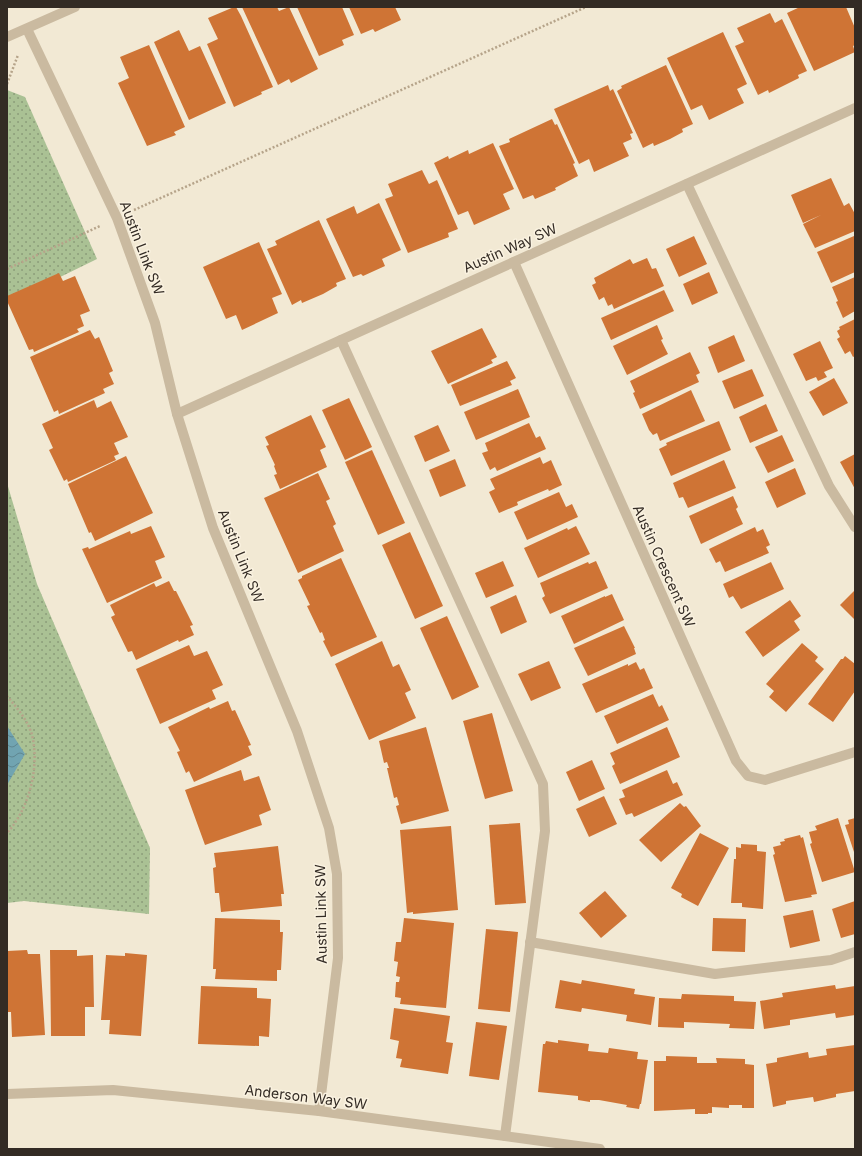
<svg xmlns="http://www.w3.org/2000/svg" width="862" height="1156" font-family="Inter,sans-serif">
	<defs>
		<pattern id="park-dots" width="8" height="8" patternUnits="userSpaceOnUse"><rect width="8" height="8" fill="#aac194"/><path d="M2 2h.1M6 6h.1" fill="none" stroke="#8b9d79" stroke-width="1.8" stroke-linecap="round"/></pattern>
		<pattern id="water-waves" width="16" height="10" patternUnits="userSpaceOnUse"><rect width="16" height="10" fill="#71a4b1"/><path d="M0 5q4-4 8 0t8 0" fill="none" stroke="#5d8690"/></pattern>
	</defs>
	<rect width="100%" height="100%" fill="#f2e9d4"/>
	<g fill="url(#park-dots)">
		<polygon points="7,90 25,97 97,259 7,303"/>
		<polygon points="7,483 37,584 150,848 149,914 24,901 7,903"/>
	</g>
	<polygon fill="url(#water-waves)" points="7,726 25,754 7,785"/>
	<g fill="#cf7435">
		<polygon points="234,7 236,7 241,16 273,87 261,92 262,94 234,107 207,44 218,39 208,18"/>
		<polygon points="242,7 277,7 279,11 289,7 318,69 291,83 289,79 278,85"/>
		<polygon points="297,7 342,7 354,35 342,40 344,45 319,56"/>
		<polygon points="349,7 395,7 401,20 375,32 373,29 361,34"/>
		<polygon points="800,7 846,7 855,28 855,45 853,46 855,52 814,71 787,13"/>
		<polygon points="770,13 775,23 782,19 807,71 798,75 799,78 769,93 768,90 758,95 735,46 744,42 737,28"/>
		<polygon points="179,30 189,51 200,46 226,103 189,120 154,42"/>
		<polygon points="723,32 747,84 737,89 744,103 709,120 702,105 691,110 667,58"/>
		<polygon points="149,45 185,127 174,132 176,135 147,146 118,83 129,78 120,57"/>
		<polygon points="666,65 693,124 682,129 683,132 670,139 654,146 653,143 643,148 617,91 622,88 621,86"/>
		<polygon points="608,85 610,91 613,89 633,133 630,134 632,139 623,143 629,156 594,172 589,159 579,164 554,109"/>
		<polygon points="552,119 555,125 557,124 575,163 573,164 578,176 555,188 556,190 535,199 533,195 523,199 499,146 510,142 509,139"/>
		<polygon points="493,143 514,189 503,194 510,209 474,225 468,211 458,215 434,163 448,156 449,159 468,150 469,154"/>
		<polygon points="422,170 429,184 437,180 458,229 448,233 449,237 408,253 385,199 393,196 388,184"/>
		<polygon points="831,178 844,206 849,203 855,214 855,231 815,248 803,224 821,215 803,223 791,195"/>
		<polygon points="379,203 401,250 382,259 385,266 363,276 361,274 353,277 326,219 354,206 357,214"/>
		<polygon points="319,220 346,279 336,283 337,286 323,294 302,303 301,300 292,305 267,249 277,245 275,241"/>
		<polygon points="694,236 707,264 679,277 666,249"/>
		<polygon points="854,236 855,272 831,283 817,252"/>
		<polygon points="259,242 282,294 272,298 278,313 242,330 236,315 226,319 203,267"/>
		<polygon points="647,258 652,269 656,268 664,286 614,309 612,304 608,306 604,297 599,300 592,285 596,283 594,278 630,259 633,264"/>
		<polygon points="709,272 718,293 692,305 683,284"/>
		<polygon points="59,273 63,281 75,276 90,311 80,315 84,326 77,329 79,332 34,352 33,349 29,350 7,301 7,296"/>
		<polygon points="855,277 855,311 843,318 836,302 838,301 832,287"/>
		<polygon points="664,290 674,311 611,340 601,318"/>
		<polygon points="855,319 855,356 853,357 850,351 845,354 837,339 840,337 837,331 840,329 839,327"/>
		<polygon points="657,325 663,339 661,340 668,354 627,375 613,346"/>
		<polygon points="482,328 497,357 491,360 493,363 448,384 431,351"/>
		<polygon points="90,330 95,339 99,337 113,371 109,373 114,384 103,389 105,393 59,414 58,410 54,412 30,357"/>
		<polygon points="734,335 745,361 718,373 708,347"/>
		<polygon points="820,341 833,368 824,372 827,377 818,381 816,377 806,381 793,354"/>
		<polygon points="690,352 700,373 696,375 699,382 640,409 633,393 635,392 630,381"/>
		<polygon points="507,361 516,378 510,381 512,385 460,406 451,385"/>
		<polygon points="752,369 764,396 734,409 722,381"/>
		<polygon points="834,378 848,403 823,416 809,392"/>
		<polygon points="518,389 530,417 476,440 464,412"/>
		<polygon points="691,390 705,421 660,441 657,433 653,435 649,430 642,414"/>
		<polygon points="349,398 372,447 345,460 322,410"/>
		<polygon points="94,400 97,408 111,401 128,437 114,443 119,454 114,456 116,460 68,482 67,479 64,481 49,450 53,448 42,424"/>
		<polygon points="766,404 778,431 750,443 739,417"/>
		<polygon points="311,415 326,447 320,450 327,467 280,489 274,475 277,474 274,466 275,465 266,446 269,445 265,437"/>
		<polygon points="719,421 731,450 671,476 659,449 667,445 666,443"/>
		<polygon points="529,423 536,438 540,436 546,449 497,471 495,467 490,470 482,453 488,451 485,443"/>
		<polygon points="438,425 450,451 425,462 414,436"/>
		<polygon points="782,435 794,461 768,473 755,447"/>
		<polygon points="372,450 405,523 378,535 345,462"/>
		<polygon points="855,454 855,489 840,462"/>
		<polygon points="126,456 153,513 95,541 91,532 89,533 68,484"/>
		<polygon points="540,457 543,464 551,460 562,485 549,491 548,489 517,502 518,505 499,513 489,492 495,489 490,479"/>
		<polygon points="455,459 466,486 440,497 429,470"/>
		<polygon points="724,460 736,488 688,508 683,497 679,498 673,483"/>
		<polygon points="795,468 806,494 777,508 765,482"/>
		<polygon points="318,473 330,499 326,501 336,524 333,526 344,551 298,573 264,498"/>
		<polygon points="559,492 566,507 572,504 578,517 527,540 514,512"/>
		<polygon points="733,496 738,507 736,509 743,524 701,544 689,516"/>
		<polygon points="151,526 165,557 155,561 162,578 107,603 82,549 88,547 89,549 130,531 131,534"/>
		<polygon points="576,526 590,554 538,578 524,548 567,528 568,530"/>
		<polygon points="755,527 757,532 763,529 770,545 766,547 769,553 725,572 720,561 716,563 709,549"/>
		<polygon points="410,532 443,606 415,619 382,545"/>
		<polygon points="341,558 377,637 331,657 323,641 325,640 322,632 320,633 307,606 310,605 298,580 302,578 302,576"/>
		<polygon points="503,561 514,586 486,598 475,573"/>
		<polygon points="596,561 608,588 550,614 542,598 545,596 540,583 588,562 589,564"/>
		<polygon points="771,562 784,589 741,609 733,596 729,598 723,584"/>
		<polygon points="169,581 174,591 176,591 193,625 190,626 194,635 179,642 178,640 136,660 132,651 128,652 111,617 115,615 110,605 154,583 156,587"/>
		<polygon points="855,590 855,620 840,605"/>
		<polygon points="612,594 624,620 574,644 561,616 605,596 605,597"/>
		<polygon points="516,595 527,622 501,634 490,607"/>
		<polygon points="790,600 801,616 794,621 800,630 763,657 745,632"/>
		<polygon points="447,616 479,687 452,700 420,628"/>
		<polygon points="624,626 635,648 634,648 636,654 588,676 574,648"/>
		<polygon points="382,641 393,667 399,664 411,690 405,693 416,718 369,740 335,664"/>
		<polygon points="802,643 818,657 815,661 824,669 786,712 769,697 774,691 766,684"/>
		<polygon points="189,645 194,656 207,651 223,685 212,690 216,699 160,724 136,669"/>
		<polygon points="845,656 855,664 855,691 833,722 808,704 841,659 843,659"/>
		<polygon points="549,661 561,688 531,701 518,674"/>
		<polygon points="636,662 640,670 644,668 653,688 596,713 582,684 628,664 628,666"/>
		<polygon points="653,694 659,707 662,705 669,720 617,744 604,716"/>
		<polygon points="228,701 232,711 235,710 251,745 248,746 252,755 194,782 189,771 186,773 177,752 180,751 168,727 209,707 210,709"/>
		<polygon points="492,713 513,791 485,799 463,721"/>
		<polygon points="426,727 449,811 401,824 396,806 399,805 397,797 394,798 387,768 389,768 387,762 384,763 379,741"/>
		<polygon points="667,727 680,757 620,784 612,766 615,764 610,753"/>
		<polygon points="592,760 605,789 579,801 566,772"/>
		<polygon points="241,770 244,781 259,776 271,810 259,815 262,825 205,845 185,790"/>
		<polygon points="667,770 673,784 677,782 683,795 634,817 632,813 626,815 619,799 625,797 622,790"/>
		<polygon points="604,796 617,824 589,837 576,809"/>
		<polygon points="680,803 684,807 686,806 701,826 661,862 639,840"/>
		<polygon points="838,818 855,872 822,882 810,844 812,843 809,832 817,830 815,826"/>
		<polygon points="855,818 855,855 845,825 849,824 848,820"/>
		<polygon points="520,823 526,903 495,905 489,825"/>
		<polygon points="451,826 458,910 413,914 413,912 407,913 400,830"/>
		<polygon points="700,833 729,848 698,906 681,897 682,894 671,888"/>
		<polygon points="800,835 801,838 803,837 817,894 811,895 812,897 785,902 773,855 775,854 773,847 781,845 780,842 785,841 784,839"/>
		<polygon points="741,844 757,845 757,851 766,852 763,909 742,907 742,903 731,903 734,859 736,859 736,847 741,848"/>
		<polygon points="278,846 284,894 281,894 282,906 221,912 219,893 215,893 213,868 216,867 214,853"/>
		<polygon points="605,891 627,916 601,938 579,913"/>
		<polygon points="855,901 855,934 841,938 832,909"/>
		<polygon points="813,910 820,941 790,948 783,916"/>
		<polygon points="215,918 280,920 280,932 283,932 281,970 277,970 277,981 215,979 216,969 213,969"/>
		<polygon points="404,918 454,923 446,1008 400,1004 401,998 395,997 396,982 399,982 400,977 396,976 398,962 394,961 396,942 401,942"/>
		<polygon points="713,918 746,919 745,952 712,951"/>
		<polygon points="486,929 518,932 510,1012 478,1009"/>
		<polygon points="27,950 28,954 40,954 45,1035 12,1037 11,1012 7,1012 7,951"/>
		<polygon points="50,950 77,950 77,956 93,955 94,1007 85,1007 85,1036 51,1036"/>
		<polygon points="125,953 147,955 141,1036 109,1034 110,1020 101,1020 106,955 125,956"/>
		<polygon points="560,980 581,984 582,980 635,989 634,994 655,997 651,1025 626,1021 627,1015 582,1008 581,1012 555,1008"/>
		<polygon points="835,985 836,989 855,986 855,1015 836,1018 835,1013 790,1020 790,1025 764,1029 760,1001 783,997 782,993"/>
		<polygon points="201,986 257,988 257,998 271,999 269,1037 259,1036 259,1046 198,1044"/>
		<polygon points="682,994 734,996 734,1001 756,1002 754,1029 729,1028 730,1024 684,1022 684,1028 658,1027 659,998 681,999"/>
		<polygon points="394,1008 450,1016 446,1042 453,1043 448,1074 400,1067 402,1059 396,1058 399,1041 390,1039"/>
		<polygon points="476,1022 507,1026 499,1080 469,1076"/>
		<polygon points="558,1040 589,1044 588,1051 608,1053 609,1048 638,1052 637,1059 648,1060 641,1104 640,1104 639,1109 626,1107 627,1105 599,1100 590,1100 590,1102 578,1100 578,1096 538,1092 543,1044 545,1044 546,1041 558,1043"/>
		<polygon points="855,1045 855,1091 836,1094 836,1097 827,1099 814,1102 813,1097 786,1101 786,1104 773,1107 766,1064 777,1062 777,1058 808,1052 809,1058 827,1055 826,1049"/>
		<polygon points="666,1056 697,1057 697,1063 717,1063 716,1058 745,1059 745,1064 754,1065 754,1108 742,1108 742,1105 729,1105 729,1108 712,1107 712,1113 708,1113 708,1114 695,1114 695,1109 654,1111 654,1061 666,1061"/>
	</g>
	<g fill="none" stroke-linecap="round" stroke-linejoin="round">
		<g stroke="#b6a48a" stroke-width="2.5" stroke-dasharray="2 2" stroke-linecap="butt">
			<polyline points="7,84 18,55"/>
			<polyline points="134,210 586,7"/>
			<polyline points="7,269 100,226"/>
			<path d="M7,696c9,11 21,24 25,39 8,32 -3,74 -25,98"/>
		</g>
		<g stroke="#cabaa0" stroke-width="10">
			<polyline points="27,29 117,218 155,323 177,414 213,528 297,731 329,828 337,874 338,958 319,1111"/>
			<polyline points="7,37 75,7"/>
			<polyline points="687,184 829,486 855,527"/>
			<polyline points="514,262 736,761 748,776 765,780 855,752"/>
			<polyline points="341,340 543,784 545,831 505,1136"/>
			<polyline points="177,414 855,108"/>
			<polyline points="530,942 715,974 831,960 855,952"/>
			<polyline points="7,1094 113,1090 319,1111 600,1149"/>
		</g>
	</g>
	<g text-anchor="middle" stroke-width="3" stroke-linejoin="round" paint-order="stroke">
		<g font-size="14" fill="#332b24" stroke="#faf2e0">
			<text transform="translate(142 248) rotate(69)" y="5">Austin Link SW</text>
			<text transform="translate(510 248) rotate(-24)" y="5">Austin Way SW</text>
			<text transform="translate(241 556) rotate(68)" y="5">Austin Link SW</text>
			<text transform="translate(664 566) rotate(66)" y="5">Austin Crescent SW</text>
			<text transform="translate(321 914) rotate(-91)" y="5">Austin Link SW</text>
			<text transform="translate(306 1097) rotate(7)" y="5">Anderson Way SW</text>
		</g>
	</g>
	<rect width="862" height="1156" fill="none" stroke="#332b24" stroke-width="16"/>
</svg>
